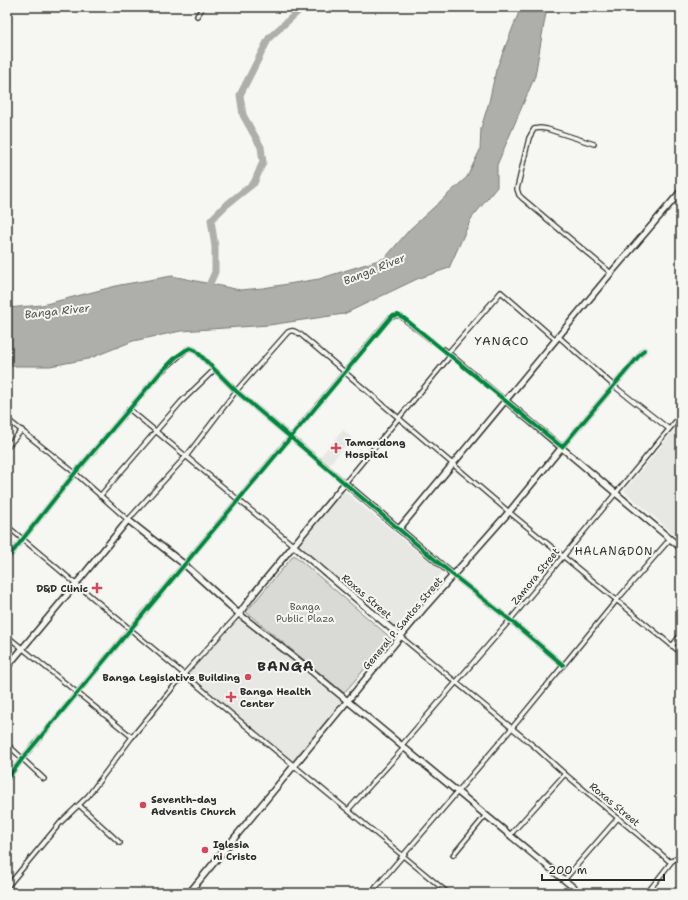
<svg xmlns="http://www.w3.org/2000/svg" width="688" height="900" font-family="'Shantell Sans',sans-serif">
	<rect width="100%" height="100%" fill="#f6f6f2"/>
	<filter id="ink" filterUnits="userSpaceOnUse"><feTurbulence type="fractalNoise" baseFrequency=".025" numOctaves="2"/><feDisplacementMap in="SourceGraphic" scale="8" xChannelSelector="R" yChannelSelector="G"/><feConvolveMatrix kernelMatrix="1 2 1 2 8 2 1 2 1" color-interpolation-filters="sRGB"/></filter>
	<g filter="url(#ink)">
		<g fill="#e7e7e3">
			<polygon points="681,422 681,540 624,491"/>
			<polygon points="343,430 352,438 328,466 319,458"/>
			<polygon points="344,491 442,572 396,629 299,546"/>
			<polygon points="237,616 343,702 294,763 188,675"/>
		</g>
		<polygon fill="#d9d9d5" stroke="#828280" points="294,555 391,638 344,693 246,612"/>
		<polygon fill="#aeaeab" stroke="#7a7a78" points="521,7 547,7 535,76 497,165 497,187 471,219 449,268 417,279 344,314 269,325 181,331 133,341 88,359 50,366 7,366 7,308 42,305 120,285 172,276 240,290 263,288 319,279 385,258 410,229 467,177 480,150 481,128 489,102 496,70"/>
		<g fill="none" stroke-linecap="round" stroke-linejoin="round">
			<polyline stroke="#aeaeab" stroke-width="7" points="206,292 215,272 215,247 211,220 225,206 254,183 263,162 261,147 243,115 240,95 269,38 303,7"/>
			<polyline stroke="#cdcdca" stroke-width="3.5" stroke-dasharray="3.5 2" stroke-linecap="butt" points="432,341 444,349"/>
			<g stroke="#2b2b2b" stroke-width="6">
				<g id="street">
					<polyline points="197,16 203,7"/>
					<polyline points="594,144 547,129 540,128 534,129 529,138 517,189 519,195 522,198 611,273"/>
					<polyline points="559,337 614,386 669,429"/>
					<polyline points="444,349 506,401"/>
					<polyline points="448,353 501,292 556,340"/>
					<polyline points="129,409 294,546"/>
					<path d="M7,419l68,54 53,47 60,-66 48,-63 52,-59c5,-3 7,0 12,2l209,178 172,141"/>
					<polyline points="7,447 22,430"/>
					<polyline points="562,447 644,350"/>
					<polyline points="100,496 181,402 214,370"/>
					<polyline points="7,526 229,712 448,893"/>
					<polyline points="7,559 75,473 160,373 186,350 190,348 195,350 236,391 345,483 451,355"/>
					<polyline points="453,575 510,620 563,665"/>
					<polyline points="7,636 132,737"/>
					<polyline points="401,637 535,747 565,774 660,853 669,861 672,861 681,855"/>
					<polyline points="672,646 681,634"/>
					<polyline points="7,744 44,779"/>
					<polyline points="401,746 510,620 681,415"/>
					<polyline points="7,779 23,758 390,318 395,316 400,316 432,341"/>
					<polyline points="79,805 120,843"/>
					<polyline points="348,810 404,748"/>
					<polyline points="510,835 565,774"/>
					<polyline points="453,855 486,815"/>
					<polyline points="564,880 618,818"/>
					<polyline points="7,887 61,822 88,796 132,737 184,674 239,614"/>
					<polyline points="94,893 95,891"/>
					<polyline points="371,893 512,728 616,601 670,539"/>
					<polyline points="647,893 672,861"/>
				</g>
			</g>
			<g stroke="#2b2b2b" stroke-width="8">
				<g id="secondary">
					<polyline points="506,401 681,548"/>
					<polyline points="399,529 611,273 681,191"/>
					<polyline points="294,546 401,637"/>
					<polyline points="239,614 255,592 345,483 453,575"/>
					<polyline points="7,667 76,584 128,520 185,565 239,614 304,665 580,893"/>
					<polyline points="189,893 425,607 509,512 562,447"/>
				</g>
			</g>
			<use href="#street" stroke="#f6f6f2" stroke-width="3.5"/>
			<use href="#secondary" stroke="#f6f6f2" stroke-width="5"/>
			<g stroke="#f6f6f2" stroke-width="6">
				<g id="cycleway">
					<polyline points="7,559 75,473 160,373 176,357 186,350 190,348 195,350 236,391 453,575 510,620 563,665"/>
					<polyline points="7,779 23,758 392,316 398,315 404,318 562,447 644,350"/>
				</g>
			</g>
			<use href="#cycleway" stroke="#00873e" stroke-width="4"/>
		</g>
	</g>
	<g fill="#d1495b" stroke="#f6f6f2" stroke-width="1.5">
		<path d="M334 442h4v4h4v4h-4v4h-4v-4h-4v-4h4z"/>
		<path d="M95 582h4v4h4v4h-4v4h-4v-4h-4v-4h4z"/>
		<circle cx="248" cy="677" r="4"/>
		<path d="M229 691h4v4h4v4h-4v4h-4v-4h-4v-4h4z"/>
		<circle cx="143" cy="805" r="4"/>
		<circle cx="205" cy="850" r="4"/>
	</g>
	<g text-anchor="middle" stroke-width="4" stroke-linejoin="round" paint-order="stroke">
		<g font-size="10" font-weight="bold" fill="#2b2b2b" stroke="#f6f6f2" text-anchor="start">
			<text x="345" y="446">Tamondong<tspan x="345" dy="12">Hospital</tspan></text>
			<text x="88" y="592" text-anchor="end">D&amp;D Clinic</text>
			<text x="240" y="681" text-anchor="end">Banga Legislative Building</text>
			<text x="240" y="695">Banga Health<tspan x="240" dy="12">Center</tspan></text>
			<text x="151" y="803">Seventh-day<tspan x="151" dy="12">Adventis Church</tspan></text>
			<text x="213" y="848">Iglesia<tspan x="213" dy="12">ni Cristo</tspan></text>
		</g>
		<g font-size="10" fill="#2b2b2b" stroke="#f6f6f2">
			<text transform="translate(535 576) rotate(-51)" y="4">Zamora Street</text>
			<text transform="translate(367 596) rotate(41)" y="4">Roxas Street</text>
			<text transform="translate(402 623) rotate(-50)" y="4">General P. Santos Street</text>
			<text transform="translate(615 804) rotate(40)" y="4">Roxas Street</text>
		</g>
		<g font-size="10" fill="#565656" stroke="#f6f6f2">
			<text x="305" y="610">Banga<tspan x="305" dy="12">Public Plaza</tspan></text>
		</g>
		<g font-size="11" font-style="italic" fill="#525251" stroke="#f6f6f2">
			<text transform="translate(374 269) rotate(-22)" y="4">Banga River</text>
			<text transform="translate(57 311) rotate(-6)" y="4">Banga River</text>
		</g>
		<g font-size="11" letter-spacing="1" fill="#2b2b2b" stroke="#f6f6f2">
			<text x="614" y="555">HALANGDON</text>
		</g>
		<g font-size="12" letter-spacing="1" fill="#2b2b2b" stroke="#f6f6f2">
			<text x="502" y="345">YANGCO</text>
		</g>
		<g font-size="14" font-weight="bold" letter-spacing="1" fill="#2b2b2b" stroke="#f6f6f2">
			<text x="286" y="671">BANGA</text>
		</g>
	</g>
	<rect width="688" height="900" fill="none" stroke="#f6f6f2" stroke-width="24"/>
	<rect x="12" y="12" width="664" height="876" fill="none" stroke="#2b2b2b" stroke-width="1.5" filter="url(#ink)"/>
	<path d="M542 874v6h122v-6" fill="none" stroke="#2b2b2b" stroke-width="2"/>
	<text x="548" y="874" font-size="12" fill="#2b2b2b" stroke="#f6f6f2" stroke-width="3" paint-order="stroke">200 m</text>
</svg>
